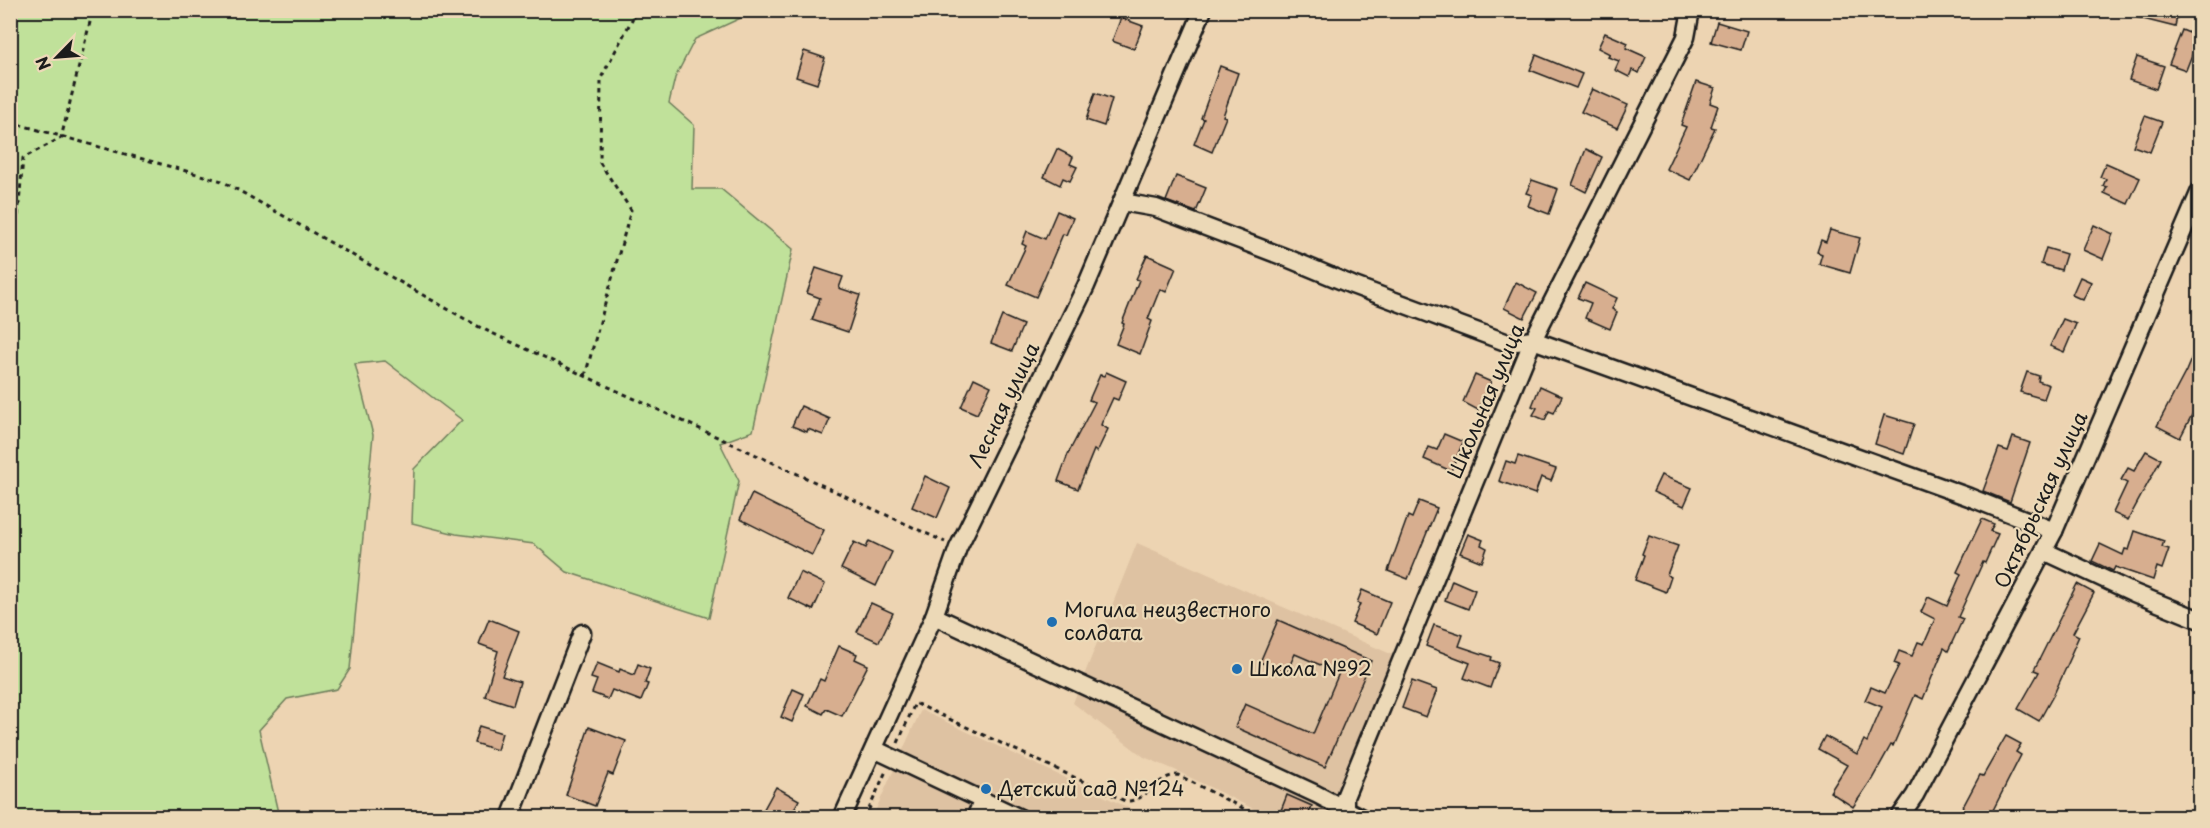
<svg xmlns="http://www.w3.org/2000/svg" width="2210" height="828" font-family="'Playpen Sans',sans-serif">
	<rect width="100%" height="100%" fill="#edd4b2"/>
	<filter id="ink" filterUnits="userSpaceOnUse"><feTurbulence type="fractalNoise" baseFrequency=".0167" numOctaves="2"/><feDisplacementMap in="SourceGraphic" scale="12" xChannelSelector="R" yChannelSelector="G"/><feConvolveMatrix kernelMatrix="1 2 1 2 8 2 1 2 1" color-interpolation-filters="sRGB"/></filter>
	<g filter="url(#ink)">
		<g fill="#dec2a2">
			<polygon points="1137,543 1393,655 1326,817 1270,817 1175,770 1144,757 1073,703"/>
			<polygon points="921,710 1148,817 872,818"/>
		</g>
		<polygon fill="#c0e19a" stroke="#6e7e5b" stroke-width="1.5" points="11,10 770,11 745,16 695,39 675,78 669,103 694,125 692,189 721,189 793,249 753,431 720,443 739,481 709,618 567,572 534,544 456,534 412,523 414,469 462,420 385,361 355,364 373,435 350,669 337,689 287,699 259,730 279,817 11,817"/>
		<g fill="#d7ae8f" stroke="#1c1c1c" stroke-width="1.5">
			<polygon points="2128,10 2178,10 2175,27 2127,15"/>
			<polygon points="1121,18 1143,26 1134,49 1112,41"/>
			<polygon points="1717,22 1747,31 1741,50 1711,42"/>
			<polygon points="2182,30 2199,37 2186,70 2169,64"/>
			<polygon points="1605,33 1628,43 1626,48 1646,57 1639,73 1632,70 1629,77 1615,70 1619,61 1608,57 1610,54 1598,48"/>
			<polygon points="804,51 825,58 817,84 796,77"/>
			<polygon points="1536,55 1582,74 1576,88 1530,70"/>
			<polygon points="2137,57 2164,66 2156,89 2129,80"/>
			<polygon points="1220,66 1238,73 1223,116 1226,117 1212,152 1194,144 1204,119 1201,118"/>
			<polygon points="1696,82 1715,88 1710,103 1718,106 1711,127 1715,128 1690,180 1666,169 1686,127 1681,125"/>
			<polygon points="1592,89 1628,105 1617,128 1581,112"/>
			<polygon points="1095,93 1112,99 1104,126 1086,120"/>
			<polygon points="2145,116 2162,122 2150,152 2133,146"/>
			<polygon points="1057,149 1073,157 1070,164 1077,167 1070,181 1063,178 1060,185 1044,177"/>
			<polygon points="1586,149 1602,157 1586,192 1572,185"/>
			<polygon points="2106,163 2140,178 2128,204 2104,193 2107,187 2103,186 2106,179 2100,177"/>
			<polygon points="1176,176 1206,188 1196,212 1166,201"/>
			<polygon points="1532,180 1558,189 1549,214 1528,206 1532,195 1526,193"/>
			<polygon points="1057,211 1073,218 1066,235 1063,234 1036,297 1008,285 1026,246 1022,244 1027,231 1045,239"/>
			<polygon points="2094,225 2113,234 2103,259 2083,250"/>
			<polygon points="1830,230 1860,238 1850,273 1819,264 1822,254 1817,252 1821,240 1826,242"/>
			<polygon points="2046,248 2066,254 2061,270 2041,264"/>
			<polygon points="1147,255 1176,268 1166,292 1160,289 1148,319 1152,321 1140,354 1116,344 1124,324 1122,323 1139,280 1136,279"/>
			<polygon points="816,268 843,277 839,288 860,295 848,332 812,320 820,298 807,293"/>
			<polygon points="2080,277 2091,282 2083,300 2072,295"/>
			<polygon points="1516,282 1537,293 1524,318 1504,308"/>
			<polygon points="1585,283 1617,298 1612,309 1617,312 1610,329 1585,318 1591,303 1578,298"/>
			<polygon points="1002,316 1023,325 1012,351 991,343"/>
			<polygon points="2063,319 2076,324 2064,352 2050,346"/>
			<polygon points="2199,340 2199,401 2180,438 2157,426 2186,371"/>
			<polygon points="1106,372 1126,381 1118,400 1113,398 1102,422 1101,425 1108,429 1097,452 1094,450 1078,489 1058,481 1068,454 1095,402 1089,400 1100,375 1104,376"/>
			<polygon points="2027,372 2039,376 2038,381 2049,385 2044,399 2020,392"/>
			<polygon points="1475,375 1491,382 1478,410 1463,402"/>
			<polygon points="974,378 991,386 977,414 961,407"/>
			<polygon points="1540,386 1562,396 1554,413 1549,411 1545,420 1533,415 1537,408 1532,406"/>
			<polygon points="801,406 830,419 823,435 808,429 807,432 792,426"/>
			<polygon points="1884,415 1914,424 1904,454 1875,444"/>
			<polygon points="1444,434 1463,442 1451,471 1424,459 1429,447 1437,450"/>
			<polygon points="2013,437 2030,443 2010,502 1983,491 1999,448 2008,451"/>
			<polygon points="2146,451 2161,459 2128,520 2113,513 2127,483 2121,480 2128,468 2134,471"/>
			<polygon points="1518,456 1556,469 1551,481 1541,477 1535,494 1499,481 1506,461 1515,464"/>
			<polygon points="1661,475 1692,488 1684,506 1653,492"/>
			<polygon points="925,476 950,488 937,518 912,507"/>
			<polygon points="752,494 824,530 812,555 740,519"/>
			<polygon points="1419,501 1437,508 1408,579 1388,571 1408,516 1412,518"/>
			<polygon points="1982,519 1994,524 1990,531 1998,534 1985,563 1983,562 1958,617 1963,619 1948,651 1944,648 1923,699 1915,695 1893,746 1891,745 1872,779 1853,807 1830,792 1847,765 1818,749 1825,736 1857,754 1864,740 1867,742 1882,707 1865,700 1871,687 1885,693 1899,665 1894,663 1899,651 1912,656 1918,642 1924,644 1935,619 1921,612 1928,597 1947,606 1961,574 1957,572"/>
			<polygon points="2135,531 2164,541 2162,547 2169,549 2162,569 2157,567 2153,580 2115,567 2113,571 2092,561 2100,544 2123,555 2125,549 2129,550"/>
			<polygon points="1468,534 1483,540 1481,545 1487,548 1482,562 1460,553"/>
			<polygon points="1649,536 1678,546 1667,575 1671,577 1666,592 1635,580 1644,555 1642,554"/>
			<polygon points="869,541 892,552 876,586 841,569 854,542 866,548"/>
			<polygon points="800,572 825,584 813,610 788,598"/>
			<polygon points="1452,580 1475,590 1468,609 1445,600"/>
			<polygon points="2077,584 2094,593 2073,633 2079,636 2071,654 2072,655 2054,694 2039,721 2018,709 2039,672 2034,670"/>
			<polygon points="1362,590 1390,602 1377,634 1352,623 1360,604 1357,603"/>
			<polygon points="871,603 893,613 879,642 857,632"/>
			<polygon points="489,619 519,631 502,676 520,682 513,705 485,696 498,651 479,644"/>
			<polygon points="1278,620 1371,661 1325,767 1235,727 1245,704 1313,734 1339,673 1295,654 1286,673 1260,662"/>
			<polygon points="1434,625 1463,635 1459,646 1492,657 1491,660 1499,663 1490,688 1464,678 1470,663 1426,646"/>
			<polygon points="839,646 857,654 855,659 868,665 842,716 826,709 823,714 807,706 820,679 824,681"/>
			<polygon points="597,663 619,672 620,669 634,675 638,664 650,669 645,683 648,684 641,701 612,690 608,699 592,693 597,680 591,678"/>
			<polygon points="1412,681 1437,690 1426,717 1402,708"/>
			<polygon points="793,689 804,694 792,722 781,717"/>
			<polygon points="479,726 502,733 497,750 474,743"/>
			<polygon points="589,727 626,741 613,775 608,773 595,806 566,795"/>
			<polygon points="2006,736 2021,744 2016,752 2021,755 1989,818 1957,818 1980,775 1983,776"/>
			<polygon points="776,787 799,800 789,818 759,818"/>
			<polygon points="1287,795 1312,806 1307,818 1278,818"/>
		</g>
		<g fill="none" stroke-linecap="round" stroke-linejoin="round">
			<g stroke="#1c1c1c" stroke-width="21">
				<g id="minor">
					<polyline points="1122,202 1156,208 1287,258 1352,285 1508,343 1533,340 1969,497 2054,531"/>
					<polyline points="2044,551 2134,593 2200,620"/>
					<polyline points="934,616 1316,794 1362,818"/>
					<polyline points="874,749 1020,818"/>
					<polyline points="510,818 582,633"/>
					<polyline points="842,818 934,616 958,548 1086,286 1203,10"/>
					<polyline points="975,818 983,800"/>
					<polyline points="1341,818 1345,810 1345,797 1533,340 1686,37 1691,10"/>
					<polyline points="1899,818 1915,795 2054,531 2200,191"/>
				</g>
			</g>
			<g stroke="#1c1c1c" stroke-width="3" stroke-dasharray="4.5 4.5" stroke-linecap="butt">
				<polyline points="10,122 222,181 481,328 945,542"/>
				<polyline points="10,269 16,238 23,158 61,138 93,10"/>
				<polyline points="585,376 631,210 600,163 601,78 637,10"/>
				<path d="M898,743l17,-40 210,98c22,2 31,-26 53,-26l84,43"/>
				<polyline points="865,818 886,771"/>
			</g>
			<use href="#minor" stroke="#ecd9b7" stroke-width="16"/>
		</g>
	</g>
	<g fill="#1f6fb2" stroke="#ecd9b7" stroke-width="2">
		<circle cx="1052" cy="622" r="6"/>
		<circle cx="1237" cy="669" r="6"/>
		<circle cx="986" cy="789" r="6"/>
	</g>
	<g text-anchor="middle" stroke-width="4.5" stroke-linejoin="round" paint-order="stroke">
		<g font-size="20" fill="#1c1c1c" stroke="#ecd9b7">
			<text transform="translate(1486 401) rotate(-67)" y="7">Школьная улица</text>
			<text transform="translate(1004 405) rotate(-64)" y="7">Лесная улица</text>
			<text transform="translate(2041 500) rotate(-65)" y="7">Октябрьская улица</text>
		</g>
		<g font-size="20" fill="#1c1c1c" stroke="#ecd9b7" text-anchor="start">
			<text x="1064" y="617">Могила неизвестного<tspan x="1064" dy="23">солдата</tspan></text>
			<text x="1249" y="676">Школа №92</text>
			<text x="998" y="796">Детский сад №124</text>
		</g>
	</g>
	<rect width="2210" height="828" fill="none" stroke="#ecd9b7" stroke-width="36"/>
	<rect x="18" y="18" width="2174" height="792" fill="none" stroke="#1c1c1c" stroke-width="2" filter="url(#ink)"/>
	<g transform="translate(57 57) rotate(245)" stroke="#ecd9b7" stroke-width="4.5" paint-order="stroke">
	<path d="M0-4.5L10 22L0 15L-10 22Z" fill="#1c1c1c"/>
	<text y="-9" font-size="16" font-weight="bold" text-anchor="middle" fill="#1c1c1c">N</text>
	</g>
</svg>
